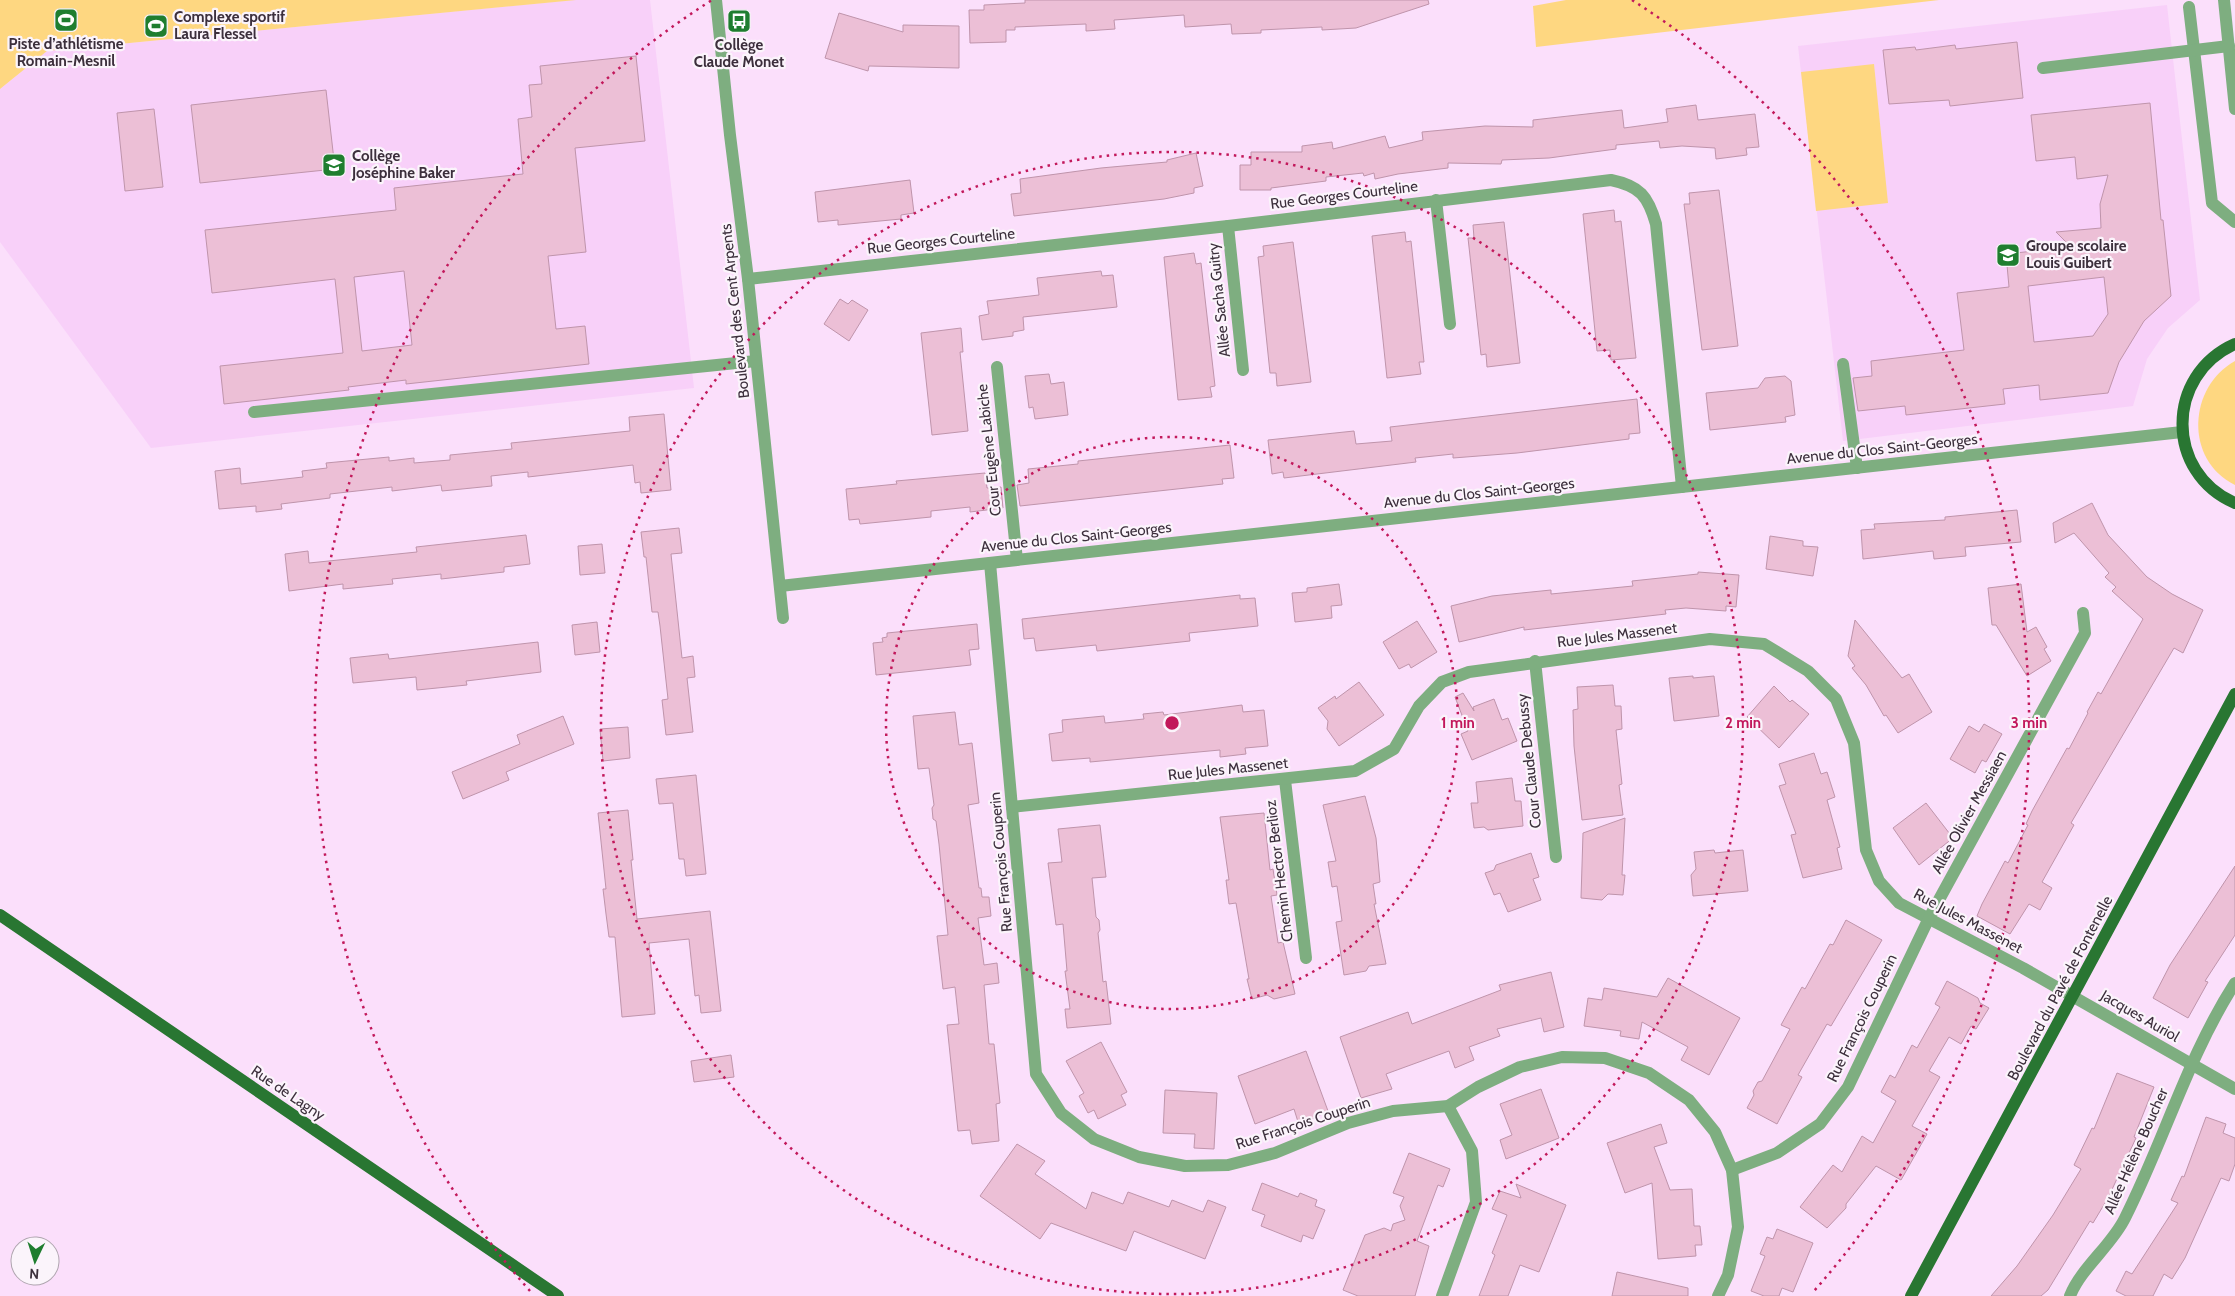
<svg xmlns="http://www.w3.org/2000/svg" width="2235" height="1296" font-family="Cabin,sans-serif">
	<rect width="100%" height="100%" fill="#fbdffb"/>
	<g fill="#f8d0f9">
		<polygon points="572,0 650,0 694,388 151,448 0,242 0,89 47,51"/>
		<polygon points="2167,5 2200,300 2168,328 2147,359 2133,406 1843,441 1798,46"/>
	</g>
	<g fill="#fed781">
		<polygon points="0,0 576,0 47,51 0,89"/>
		<polygon points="1566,0 1939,0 1536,47 1533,6"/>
		<polygon points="1874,64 1888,203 1816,211 1801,72"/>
		<path d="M2235,361v124c-51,-25 -47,-98 0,-124z"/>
	</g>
	<g fill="#ecbfd6" stroke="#bf94ab" fill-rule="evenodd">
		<polygon points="1025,0 1428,0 1429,4 1356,28 1322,30 1322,27 1261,30 1261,33 1232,34 1231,24 1185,27 1184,15 1114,20 1115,29 1086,31 1086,24 1015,27 1015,30 1006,30 1006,42 970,43 969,10 984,10 984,5 1025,3"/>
		<polygon points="839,13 903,32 903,25 959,26 959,68 869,66 868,71 825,58"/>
		<polygon points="2017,42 2023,98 1950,106 1949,100 1889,104 1883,50 1915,47 1916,50 1955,45 1956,49"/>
		<path d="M636,56l9,85 -70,7 11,104 -38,4 8,73 29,-3 4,38 -183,20v-4l-58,7 1,3 -125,14 -4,-38 123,-13 -8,-74 -123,14 -7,-63 191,-20 -2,-22 129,-14 -5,-55 14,-2 -3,-32 13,-1 -2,-18zM404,271l8,74 -50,6 -8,-74z"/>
		<polygon points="326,90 335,169 200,183 191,105"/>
		<path d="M2150,103l11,117h2l8,76 -27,25 -25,41 -11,31 -68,7 -1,-15 -36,4 2,15 -99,11 -1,-9 -47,5 -5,-33 19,-2 -1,-15 93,-11 -7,-57 52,-6 -3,-33 65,-7 -15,-15 45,-4 -1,-24 8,-29 -31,4 -2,-22 -39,4 -5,-46zM2104,277l4,37 -15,22 -59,6 -6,-56z"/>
		<polygon points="1696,105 1698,120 1755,114 1759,147 1746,148 1747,155 1716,159 1715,148 1682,146 1660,148 1659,141 1616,145 1616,149 1549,158 1502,160 1501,164 1448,163 1448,168 1398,174 1375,179 1374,173 1364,176 1363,173 1326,177 1326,181 1271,188 1271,190 1240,190 1240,165 1251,165 1251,152 1302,152 1302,146 1332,142 1333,149 1385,136 1389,148 1423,140 1422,132 1485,126 1533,127 1533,120 1622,110 1624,128 1668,122 1666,109"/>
		<polygon points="154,109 163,187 125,191 117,113"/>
		<polygon points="1196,153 1203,186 1194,188 1194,193 1164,199 1014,216 1011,194 1021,193 1020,179 1101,168 1167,162 1167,160"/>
		<polygon points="910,180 914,213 901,215 901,219 838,225 838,220 818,222 815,192"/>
		<polygon points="1719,190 1738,346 1702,350 1684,204 1690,204 1689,193"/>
		<polygon points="1614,210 1615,222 1621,221 1636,358 1611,360 1610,350 1597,351 1583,214"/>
		<polygon points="1504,222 1520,363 1487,367 1486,354 1481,355 1468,238 1474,238 1473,225"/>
		<polygon points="1405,232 1406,242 1411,241 1424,362 1419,362 1421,374 1387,378 1372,236"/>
		<polygon points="1293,242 1311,382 1277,386 1276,373 1270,373 1258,257 1264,256 1263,246"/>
		<polygon points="1194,253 1196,264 1201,263 1215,386 1210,387 1212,397 1178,400 1164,257"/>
		<polygon points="1101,271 1102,276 1113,275 1117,307 1023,317 1024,330 1013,332 1013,336 982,340 979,316 989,314 987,301 1039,295 1037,278"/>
		<polygon points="840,299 848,304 852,300 868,310 849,341 824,324"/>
		<polygon points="961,328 963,352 960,352 968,431 932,435 921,333"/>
		<polygon points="1049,374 1051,384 1064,382 1068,415 1035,419 1033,407 1029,408 1025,376"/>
		<polygon points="1785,376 1791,381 1795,415 1785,417 1786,422 1710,430 1706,393 1758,388 1765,378"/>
		<polygon points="1637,399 1640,433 1629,434 1629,439 1517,453 1453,458 1453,454 1415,458 1416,462 1284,478 1283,472 1272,474 1268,440 1354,431 1356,444 1392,441 1390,427"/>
		<polygon points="664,414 671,490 641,493 640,482 635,483 633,465 528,477 528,472 491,476 492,486 442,491 441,485 392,491 392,487 330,494 330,498 281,504 282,509 256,512 256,506 219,509 215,471 240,468 241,484 303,477 302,471 327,468 326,463 389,457 389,461 414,458 414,463 450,460 450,455 512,449 511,443 630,431 629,417"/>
		<polygon points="1230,445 1234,478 1222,479 1223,484 1020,506 1017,485 1029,483 1028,469 1078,464 1078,461"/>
		<polygon points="985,473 987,488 1001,487 1003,508 970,512 970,507 931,511 931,517 860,524 859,519 849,520 846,489 897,484 896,481"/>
		<polygon points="2092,503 2108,535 2147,577 2172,594 2203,610 2183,653 2174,648 2071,823 2074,825 2042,882 2052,888 2040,910 2029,904 2010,934 1977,916 1982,904 2005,861 2008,863 2028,825 2026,824 2032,811 2067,748 2069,749 2088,713 2087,712 2098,692 2101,694 2143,619 2112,591 2116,587 2105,577 2109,573 2074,533 2055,543 2053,523"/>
		<polygon points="2017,510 2021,542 1965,547 1966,556 1934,559 1933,551 1863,559 1861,530 1875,529 1874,524 1945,520 1945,517"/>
		<polygon points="679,528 682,553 671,554 682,658 693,656 695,677 687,678 693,732 666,735 662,700 668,699 660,626 658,612 652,612 646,557 644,557 641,532"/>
		<polygon points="526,535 530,564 504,567 504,572 441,579 441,574 392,579 393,584 343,589 343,584 289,591 285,554 308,551 309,563 417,552 416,547"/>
		<polygon points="1770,536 1803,541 1803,546 1818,547 1813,576 1766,569"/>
		<polygon points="602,544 605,573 580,575 578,546"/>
		<polygon points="1698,572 1739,575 1736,607 1726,606 1726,611 1686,608 1665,610 1666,614 1524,630 1524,627 1459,642 1451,606 1492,596 1551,590 1551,594 1633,586 1632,581 1698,574"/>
		<polygon points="1339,584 1342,605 1331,606 1332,618 1295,622 1292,593 1307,592 1307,588"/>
		<polygon points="2021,584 2027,632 2036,627 2047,647 2044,649 2051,661 2027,676 1996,625 1992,625 1988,588"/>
		<polygon points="1240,595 1240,599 1255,598 1258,626 1189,633 1190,641 1097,651 1096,645 1036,651 1034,638 1024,639 1022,619"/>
		<polygon points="1855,620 1902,678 1909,674 1932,712 1898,733 1886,715 1884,716 1866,685 1852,668 1855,666 1848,656"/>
		<polygon points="1417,621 1437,652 1411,668 1409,664 1399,669 1383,642"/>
		<polygon points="597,622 600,652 575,655 572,625"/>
		<polygon points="977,624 979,649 969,650 971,665 876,675 873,643 883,642 882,638 887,637 887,633"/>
		<polygon points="538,642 541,672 466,681 467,685 417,690 416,677 353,683 350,658 388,654 389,659"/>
		<polygon points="1693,676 1693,678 1714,676 1719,716 1674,721 1669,678"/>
		<polygon points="1359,682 1384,715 1339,746 1327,729 1328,721 1318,708 1335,696 1336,699"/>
		<polygon points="1613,685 1615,706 1621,706 1622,729 1616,730 1622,784 1619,785 1623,815 1582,820 1574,746 1573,710 1578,709 1577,687"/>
		<polygon points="1774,686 1790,702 1792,700 1809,714 1779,748 1747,717"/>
		<polygon points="1463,693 1474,711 1473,707 1494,699 1502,720 1508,718 1517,741 1472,760 1461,734 1468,731 1455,697"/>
		<polygon points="1242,705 1243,712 1264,710 1268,746 1245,748 1246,754 1220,757 1220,750 1090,762 1090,758 1052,761 1049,734 1063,732 1062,720 1104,716 1105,723 1144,719 1143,714 1163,712 1164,715"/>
		<polygon points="955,712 959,745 972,743 979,803 968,805 979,888 981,888 982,897 989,897 991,916 978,918 984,965 997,963 999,983 984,985 989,1044 994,1044 1000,1103 996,1104 999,1141 972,1144 970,1130 958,1131 947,1025 959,1024 955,987 943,989 937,936 948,935 939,844 936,821 933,819 932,808 934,805 929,768 918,769 913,716"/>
		<polygon points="563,716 574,744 506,772 509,780 463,799 452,772 520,744 517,735"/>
		<polygon points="1984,724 2002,734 1986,762 1982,760 1975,773 1950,759 1969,726 1979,732"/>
		<polygon points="628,727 630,758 603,761 600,729"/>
		<polygon points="1814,753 1821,774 1827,772 1835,797 1827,800 1840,847 1837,848 1842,869 1803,878 1791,835 1796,834 1779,786 1786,784 1779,764"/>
		<polygon points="696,775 706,874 686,876 684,859 679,859 673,803 659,804 656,779"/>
		<polygon points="1512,778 1515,801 1521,801 1523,826 1488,830 1484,827 1474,828 1471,803 1478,803 1476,782"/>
		<polygon points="1365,796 1376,838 1380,882 1373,884 1376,904 1374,904 1386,964 1369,966 1366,971 1344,975 1336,922 1342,921 1337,886 1332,887 1328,862 1336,861 1323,805"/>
		<polygon points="1926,803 1953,838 1919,865 1893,828"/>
		<polygon points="628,810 633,860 631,860 637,919 710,911 721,1011 701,1013 699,995 695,996 689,939 649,943 655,1014 622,1017 615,937 609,937 606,914 603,889 606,889 598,813"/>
		<polygon points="1264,813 1270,870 1273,869 1277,895 1271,896 1278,943 1283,942 1295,994 1274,999 1267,995 1252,999 1247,979 1249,979 1236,903 1229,904 1226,880 1229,880 1220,817"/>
		<polygon points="1625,818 1622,875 1625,875 1623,895 1608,894 1602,900 1581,898 1583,833"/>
		<polygon points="1100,825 1106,877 1092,878 1096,917 1099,920 1100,930 1098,933 1103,982 1106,981 1111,1024 1067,1028 1065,1009 1070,1009 1065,971 1067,971 1063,924 1056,925 1048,863 1062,862 1058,829"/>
		<polygon points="1714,850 1715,853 1743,850 1748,891 1693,896 1691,875 1696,869 1694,852"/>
		<polygon points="1531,853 1539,877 1533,879 1541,900 1508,912 1500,893 1494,895 1485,873 1494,870 1496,865"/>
		<polygon points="2235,866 2235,935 2205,981 2208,982 2188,1018 2153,998 2170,965"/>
		<polygon points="1846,920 1882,940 1831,1026 1827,1024 1798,1075 1802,1077 1777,1124 1747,1108 1754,1095 1753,1091 1758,1082 1762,1081 1790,1029 1781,1025 1802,987 1805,989 1830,944 1833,945"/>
		<polygon points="1551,972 1564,1027 1544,1032 1541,1018 1497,1029 1500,1036 1469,1047 1474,1060 1455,1068 1449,1051 1386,1074 1392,1089 1361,1098 1340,1037 1408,1012 1412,1024 1501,990 1499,985"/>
		<polygon points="1668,978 1740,1018 1709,1075 1681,1060 1688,1047 1642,1022 1639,1039 1620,1036 1621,1031 1584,1026 1588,998 1602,1000 1604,988 1657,997"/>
		<polygon points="1947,981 1978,998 1980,1003 1989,1008 1976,1029 1971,1026 1961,1044 1949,1037 1929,1071 1940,1077 1912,1126 1927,1134 1901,1180 1876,1166 1846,1204 1846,1208 1827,1228 1800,1207 1833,1165 1842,1172 1862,1136 1873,1143 1896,1101 1881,1092 1890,1075 1895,1078 1912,1045 1917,1048 1940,1007 1935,1004"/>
		<polygon points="1101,1042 1127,1092 1121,1095 1126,1105 1098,1119 1094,1110 1088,1113 1079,1096 1084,1093 1066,1061"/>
		<polygon points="1306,1051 1328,1111 1299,1125 1294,1109 1255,1124 1238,1076"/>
		<polygon points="731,1055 734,1077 694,1082 691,1061"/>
		<polygon points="2117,1073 2154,1087 2134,1137 2136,1138 2108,1198 2093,1223 2090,1221 2048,1290 2041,1296 1991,1296 2017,1266 2053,1215 2081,1169 2074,1165 2092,1128 2094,1129"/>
		<polygon points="1541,1089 1559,1138 1506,1159 1500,1140 1512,1135 1500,1104"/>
		<polygon points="1165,1090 1217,1093 1214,1149 1194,1148 1195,1134 1163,1133"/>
		<polygon points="2206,1117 2226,1124 2223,1133 2235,1138 2235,1164 2229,1181 2221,1178 2185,1258 2172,1279 2164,1274 2153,1296 2126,1296 2116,1291 2126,1271 2132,1274 2178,1203 2171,1200 2182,1176 2184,1177"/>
		<polygon points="1661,1124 1667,1143 1654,1147 1670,1190 1692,1189 1694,1226 1700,1226 1702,1245 1695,1245 1696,1256 1658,1259 1652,1183 1625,1193 1607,1143"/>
		<polygon points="1017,1144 1045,1161 1035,1174 1086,1209 1092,1192 1123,1204 1128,1192 1169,1207 1172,1200 1203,1212 1208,1200 1226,1207 1205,1259 1134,1231 1126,1251 1051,1223 1040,1239 980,1196"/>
		<polygon points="1409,1153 1450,1169 1443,1187 1438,1185 1417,1241 1429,1246 1415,1296 1358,1296 1343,1290 1365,1235 1384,1228 1391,1231 1393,1224 1405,1220 1400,1206 1404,1197 1393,1193"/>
		<polygon points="1262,1183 1298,1197 1300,1193 1317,1200 1315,1206 1325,1210 1313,1239 1303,1235 1301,1242 1261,1226 1265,1215 1252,1210"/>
		<polygon points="1516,1184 1566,1205 1539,1272 1520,1265 1508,1296 1479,1296 1495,1255 1492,1253 1507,1215 1492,1209 1500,1191 1521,1198"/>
		<polygon points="1777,1229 1813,1243 1793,1292 1782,1288 1779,1296 1764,1296 1751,1291 1765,1256 1760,1254 1767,1237 1773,1239"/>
		<polygon points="1617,1272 1688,1288 1688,1296 1612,1296"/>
	</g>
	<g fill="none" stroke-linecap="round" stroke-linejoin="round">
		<g stroke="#7eae80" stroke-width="12">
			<polyline points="716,0 730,135 748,279 783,618"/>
			<polyline points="2224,0 2235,109"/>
			<polyline points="2189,7 2212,203 2235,222"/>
			<polyline points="2043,68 2229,46"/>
			<polyline points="1436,200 1450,324"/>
			<polyline points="1228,226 1243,370"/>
			<path d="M748,279l480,-53 383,-46c29,6 37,16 45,44l26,263"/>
			<polyline points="1843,364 1857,468"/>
			<polyline points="997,367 1017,560"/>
			<polyline points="254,412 756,361"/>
			<polyline points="990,563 1036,1074 1061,1113 1094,1139 1139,1157 1185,1166 1228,1165 1275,1153 1348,1123 1393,1111 1448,1106 1478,1087 1520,1067 1562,1057 1605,1058 1649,1073 1689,1100 1715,1132 1732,1170 1738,1227 1728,1275 1718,1296"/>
			<polyline points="780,586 2182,432"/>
			<polyline points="1535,661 1556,857"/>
			<polyline points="1285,780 1306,958"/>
			<polyline points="1012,807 1355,771 1394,749 1419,706 1442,682 1469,672 1710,639 1764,644 1808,671 1836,699 1854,743 1866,850 1879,881 1899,903 2023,968 2235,1089"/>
			<polyline points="1732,1170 1777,1153 1820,1124 1848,1087 1929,918 2085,633 2083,613"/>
			<polyline points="1442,1296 1476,1202 1472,1151 1448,1106"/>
			<path d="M2070,1296c11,-28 42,-51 55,-78 39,-77 63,-162 110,-235"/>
		</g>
		<g stroke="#297632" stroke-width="12">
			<path d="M2235,344c-70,31 -70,129 0,159"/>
			<polyline points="0,915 558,1296"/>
			<polyline points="1911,1296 2235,694"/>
		</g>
	</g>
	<g fill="none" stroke="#c2185b" stroke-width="2.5" stroke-dasharray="2.5 5">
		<circle cx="1172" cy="723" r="286"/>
		<circle cx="1172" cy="723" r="571"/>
		<path d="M530 1291A857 857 0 0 1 712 0M1632 0A857 857 0 0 1 1814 1291"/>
	</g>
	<defs>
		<g id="stadium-square" transform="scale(1.25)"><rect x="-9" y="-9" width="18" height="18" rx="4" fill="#1f7e2f" stroke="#fbf4fb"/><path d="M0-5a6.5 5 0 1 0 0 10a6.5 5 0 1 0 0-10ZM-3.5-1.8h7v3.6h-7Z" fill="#fff"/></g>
		<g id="bus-square" transform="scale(1.25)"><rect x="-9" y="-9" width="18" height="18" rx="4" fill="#1f7e2f" stroke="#fbf4fb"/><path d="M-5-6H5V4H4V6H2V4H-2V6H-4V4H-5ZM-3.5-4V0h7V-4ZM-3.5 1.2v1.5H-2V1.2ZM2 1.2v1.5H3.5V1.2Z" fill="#fff"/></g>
		<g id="school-square" transform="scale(1.25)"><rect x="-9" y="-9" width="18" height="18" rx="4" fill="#1f7e2f" stroke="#fbf4fb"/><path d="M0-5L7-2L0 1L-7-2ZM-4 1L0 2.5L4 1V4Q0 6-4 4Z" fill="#fff"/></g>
	</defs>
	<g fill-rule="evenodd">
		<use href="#stadium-square" x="66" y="20"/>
		<use href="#bus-square" x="739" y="21"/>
		<use href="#stadium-square" x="156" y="26"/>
		<use href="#school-square" x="334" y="165"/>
		<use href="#school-square" x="2008" y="255"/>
	</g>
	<g text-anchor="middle" stroke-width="4.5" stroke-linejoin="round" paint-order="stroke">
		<g font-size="15" font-weight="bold" fill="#3c2f3c" stroke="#fbf4fb" text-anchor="start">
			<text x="174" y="22">Complexe sportif<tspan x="174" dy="17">Laura Flessel</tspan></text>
			<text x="66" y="49" text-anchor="middle">Piste d’athlétisme<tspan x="66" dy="17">Romain-Mesnil</tspan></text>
			<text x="739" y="50" text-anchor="middle">Collège<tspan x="739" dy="17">Claude Monet</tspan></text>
			<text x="352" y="161">Collège<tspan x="352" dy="17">Joséphine Baker</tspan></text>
			<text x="2026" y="251">Groupe scolaire<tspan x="2026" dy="17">Louis Guibert</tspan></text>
		</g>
		<g font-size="15" fill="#3c2f3c" stroke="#fbf4fb">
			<text transform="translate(1344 195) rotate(-7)" y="5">Rue Georges Courteline</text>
			<text transform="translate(941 241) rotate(-6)" y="5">Rue Georges Courteline</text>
			<text transform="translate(1219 300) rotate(-96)" y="5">Allée Sacha Guitry</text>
			<text transform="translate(735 311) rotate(-96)" y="5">Boulevard des Cent Arpents</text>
			<text transform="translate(1882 449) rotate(-6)" y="5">Avenue du Clos Saint-Georges</text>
			<text transform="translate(989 450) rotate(-96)" y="5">Cour Eugène Labiche</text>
			<text transform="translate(1479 493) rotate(-6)" y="5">Avenue du Clos Saint-Georges</text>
			<text transform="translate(1076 537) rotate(-6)" y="5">Avenue du Clos Saint-Georges</text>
			<text transform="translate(1617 635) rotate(-7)" y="5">Rue Jules Massenet</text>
			<text transform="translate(1529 761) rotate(-96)" y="5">Cour Claude Debussy</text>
			<text transform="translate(1228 769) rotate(-6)" y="5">Rue Jules Massenet</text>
			<text transform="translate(1969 812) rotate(-61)" y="5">Allée Olivier Messiaen</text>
			<text transform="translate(1001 862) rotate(-95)" y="5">Rue François Couperin</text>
			<text transform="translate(1279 871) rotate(-97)" y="5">Chemin Hector Berlioz</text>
			<text transform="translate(1968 921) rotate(28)" y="5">Rue Jules Massenet</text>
			<text transform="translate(2060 988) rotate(-62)" y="5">Boulevard du Pavé de Fontenelle</text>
			<text transform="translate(2140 1016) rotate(30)" y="5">Jacques Auriol</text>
			<text transform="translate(1862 1018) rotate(-64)" y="5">Rue François Couperin</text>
			<text transform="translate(288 1093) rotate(34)" y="5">Rue de Lagny</text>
			<text transform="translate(1303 1123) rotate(-18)" y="5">Rue François Couperin</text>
			<text transform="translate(2136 1151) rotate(-66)" y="5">Allée Hélène Boucher</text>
		</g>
	</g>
	<circle cx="1172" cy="723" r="8" fill="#c2185b" stroke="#fbf4fb" stroke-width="2.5"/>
	<g font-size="15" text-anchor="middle" font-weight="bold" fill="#c2185b" stroke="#fbf4fb" stroke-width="4.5" stroke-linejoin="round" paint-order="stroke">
		<text x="1458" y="728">1 min</text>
		<text x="1743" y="728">2 min</text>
		<text x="2029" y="728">3 min</text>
	</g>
	<g transform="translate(35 1261) rotate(184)"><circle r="24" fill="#fbf4fb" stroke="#afa5af"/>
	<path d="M0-4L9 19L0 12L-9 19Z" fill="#1f7e2f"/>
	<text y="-8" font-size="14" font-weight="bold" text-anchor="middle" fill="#3c2f3c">N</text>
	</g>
</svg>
